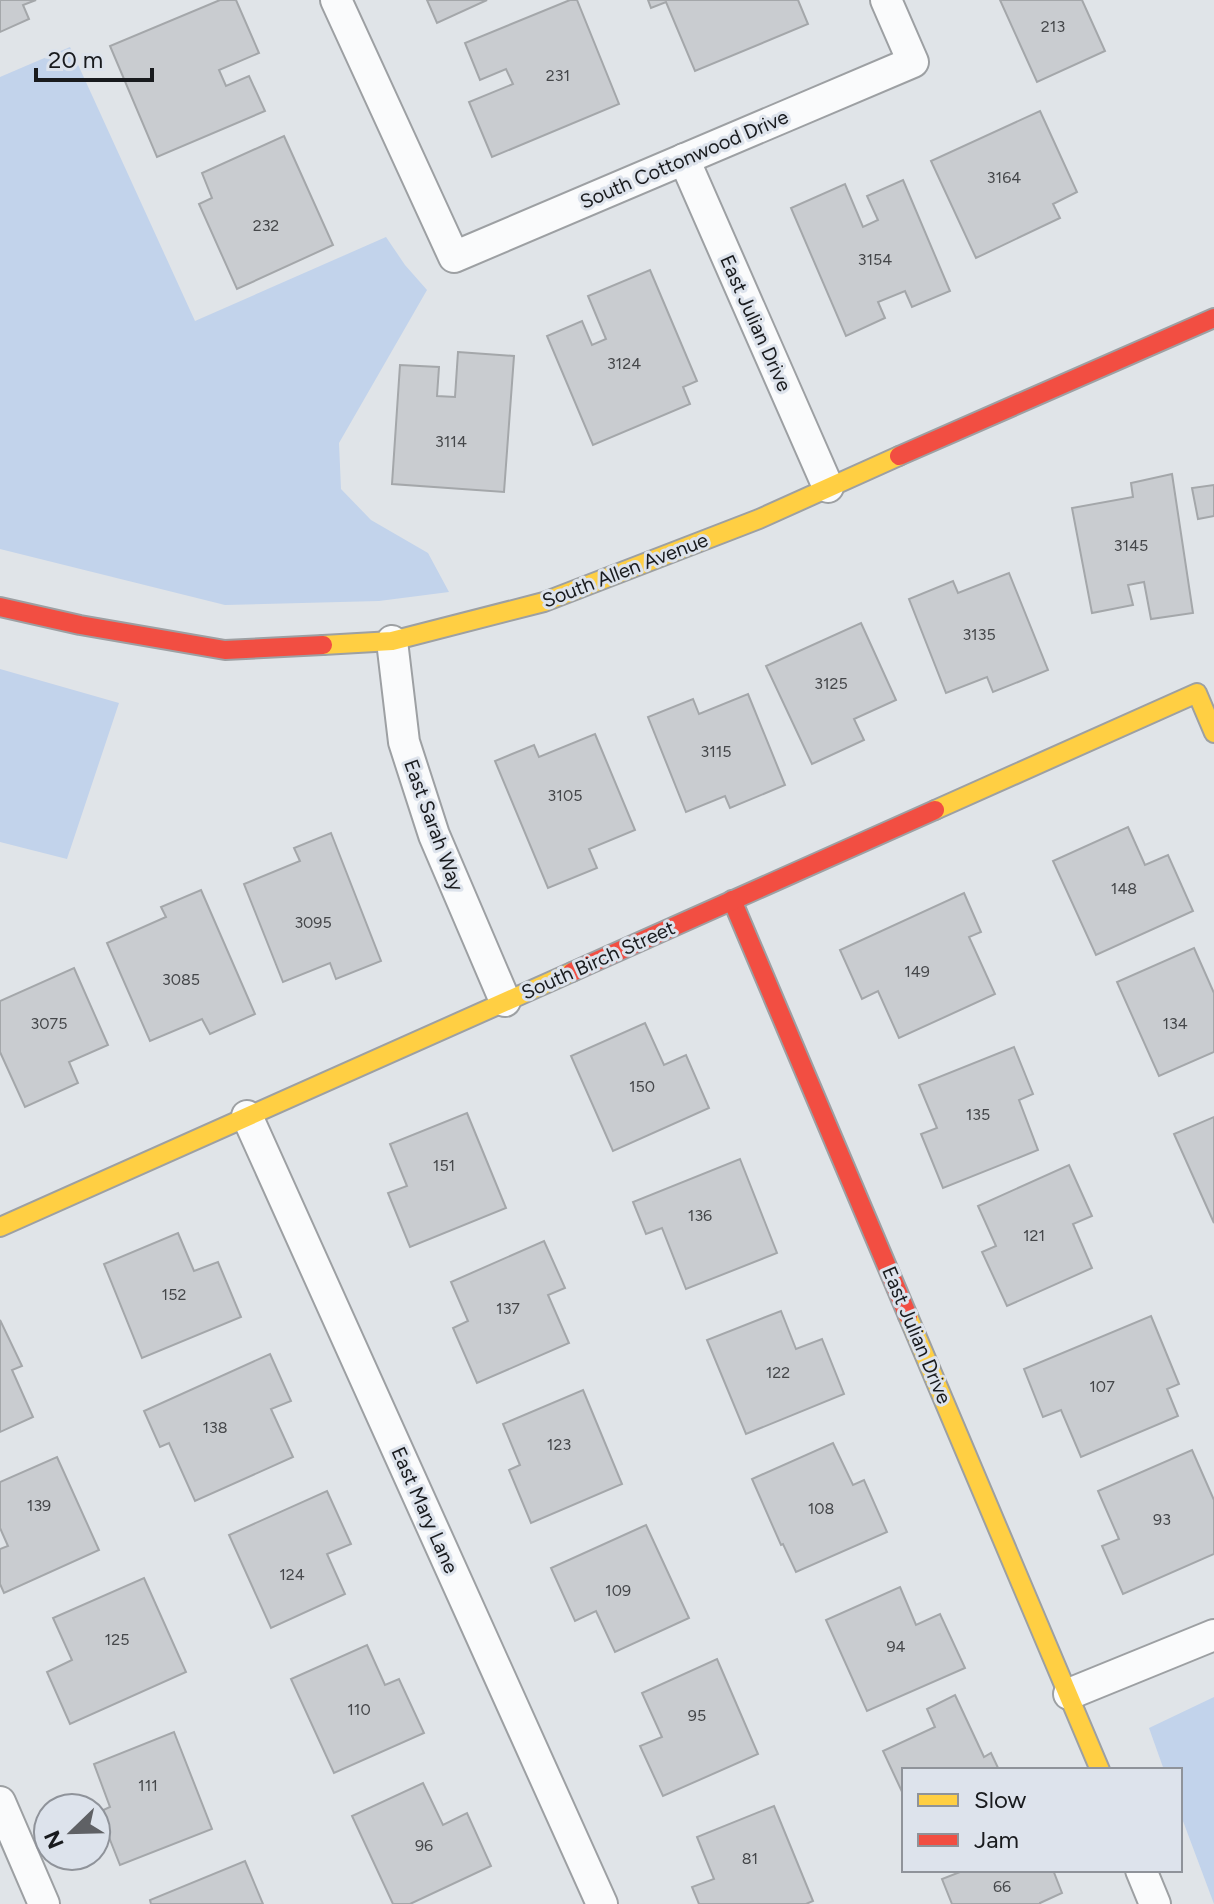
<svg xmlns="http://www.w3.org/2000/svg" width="1214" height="1904" font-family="Figtree,sans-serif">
	<rect width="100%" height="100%" fill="#e0e4e8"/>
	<g fill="#c2d3eb">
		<polygon points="70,47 195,321 386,237 405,265 427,290 339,443 341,489 371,520 428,553 449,592 379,601 225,605 0,549 0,77"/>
		<polygon points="0,669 119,703 67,859 0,842"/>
		<polygon points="1214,1697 1214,1904 1180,1813 1180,1770 1164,1770 1149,1728"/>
	</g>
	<g fill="#c9ccd0" stroke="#a4a7aa" stroke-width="2">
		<polygon points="0,0 36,0 23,5 29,19 0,32"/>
		<polygon points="220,0 236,0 259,53 219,70 226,86 249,76 265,111 157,157 110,46"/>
		<polygon points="427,0 487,0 437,23"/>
		<polygon points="570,0 577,0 619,104 492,157 469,102 513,84 506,69 480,80 465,43"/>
		<polygon points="648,0 798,0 808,24 695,71 666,2 651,8"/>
		<polygon points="1000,0 1082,0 1105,51 1037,82"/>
		<polygon points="1040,111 1077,192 1053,204 1060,218 976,258 931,161"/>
		<polygon points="284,136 333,245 237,289 199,204 212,198 202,173"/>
		<polygon points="903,180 950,291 912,307 905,291 878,302 885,318 846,336 791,208 845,184 863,227 878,220 867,196"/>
		<polygon points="650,270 697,381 683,387 690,404 593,445 547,336 582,321 592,345 606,339 588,296"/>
		<polygon points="458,352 514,356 504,492 392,484 400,365 439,367 437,396 455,397"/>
		<polygon points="1172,474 1193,613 1151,619 1144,582 1128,585 1133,605 1092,613 1072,508 1133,497 1131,483"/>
		<polygon points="1214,485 1214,516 1198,519 1192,488"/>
		<polygon points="1009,573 1048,670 993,692 987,677 946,693 909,599 953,581 958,593"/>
		<polygon points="861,623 896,700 854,719 864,740 812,764 766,666"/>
		<polygon points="748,694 785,785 730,808 725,796 686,812 648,717 693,699 699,714"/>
		<polygon points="595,734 635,830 589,849 597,868 548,888 495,761 534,745 539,757"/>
		<polygon points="1128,827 1145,865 1168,855 1193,911 1096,955 1053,861"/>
		<polygon points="331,833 381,961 336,979 330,963 283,982 244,884 300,861 294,848"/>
		<polygon points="201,890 255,1014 210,1034 202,1019 150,1041 107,943 166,917 161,907"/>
		<polygon points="964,893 981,932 969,937 995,994 899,1038 878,991 862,999 840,950"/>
		<polygon points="1194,948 1214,993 1214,1052 1159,1076 1117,982"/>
		<polygon points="74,968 108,1045 69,1062 78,1083 25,1107 0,1052 0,1001"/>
		<polygon points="645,1023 664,1065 686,1055 709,1108 613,1151 571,1056"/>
		<polygon points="1014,1047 1033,1094 1019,1100 1038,1150 943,1188 921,1134 937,1128 919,1085"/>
		<polygon points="467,1113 506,1208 410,1247 388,1193 407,1186 390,1144"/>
		<polygon points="1214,1117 1214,1223 1174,1134"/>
		<polygon points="740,1159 777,1253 686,1289 662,1228 646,1234 633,1202"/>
		<polygon points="1069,1165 1092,1216 1073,1224 1092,1268 1007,1306 982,1252 996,1246 978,1206"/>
		<polygon points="178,1233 194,1271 218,1262 241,1317 142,1358 104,1264"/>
		<polygon points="544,1241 565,1288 548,1295 569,1343 477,1383 453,1328 468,1321 451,1282"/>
		<polygon points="781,1311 796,1349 822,1339 844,1394 746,1434 707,1340"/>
		<polygon points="1151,1316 1179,1384 1167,1389 1178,1416 1081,1457 1061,1410 1043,1417 1024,1369"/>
		<polygon points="0,1320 22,1366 12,1370 33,1417 0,1432"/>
		<polygon points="270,1354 291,1401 271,1409 293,1457 195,1501 169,1443 160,1447 144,1411"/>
		<polygon points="583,1390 622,1484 531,1523 509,1470 520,1465 503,1424"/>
		<polygon points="833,1443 853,1485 864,1480 887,1532 796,1572 783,1544 781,1545 752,1479"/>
		<polygon points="1192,1450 1214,1500 1214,1554 1123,1594 1102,1546 1119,1539 1098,1491"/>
		<polygon points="57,1457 99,1550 4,1593 0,1584 0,1549 8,1546 0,1528 0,1482"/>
		<polygon points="327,1491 351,1544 327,1554 345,1594 271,1628 229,1535"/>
		<polygon points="646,1525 689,1618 615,1652 596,1611 575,1621 551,1568"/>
		<polygon points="144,1578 186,1672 70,1724 47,1672 72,1660 53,1618"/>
		<polygon points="900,1587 916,1625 940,1614 965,1668 867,1711 826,1620"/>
		<polygon points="367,1645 385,1685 399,1679 424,1733 334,1773 291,1679"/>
		<polygon points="717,1659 758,1754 663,1796 640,1746 662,1737 642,1693"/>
		<polygon points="955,1695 984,1757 991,1753 999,1770 904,1770 904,1796 883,1751 935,1727 927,1709"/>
		<polygon points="174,1732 212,1829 120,1865 99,1812 110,1807 94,1764"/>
		<polygon points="423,1783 443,1825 467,1813 491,1866 410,1904 393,1904 352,1816"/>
		<polygon points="774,1806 813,1901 806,1904 699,1904 692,1887 714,1879 697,1837"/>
		<polygon points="245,1861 263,1904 151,1904 150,1900"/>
		<polygon points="965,1870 1053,1870 1062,1893 1040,1903 1040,1904 952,1904 942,1879"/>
	</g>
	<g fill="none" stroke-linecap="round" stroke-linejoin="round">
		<g stroke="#9da0a3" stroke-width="34">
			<g id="street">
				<polyline points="336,0 454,257 913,62 886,0"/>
				<polyline points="684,159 828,487"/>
				<polyline points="392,641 404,742 434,835 505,1001"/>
				<polyline points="247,1116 602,1904"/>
				<polyline points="1069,1694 1214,1635"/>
				<polyline points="0,1802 44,1904"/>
				<polyline points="1141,1870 1155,1904"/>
			</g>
		</g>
		<g stroke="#9da0a3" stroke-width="22">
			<g id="slow">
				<polyline points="323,645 392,641 544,602 759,519 899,456"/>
				<polyline points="935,810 1197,693 1214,733"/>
				<polyline points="0,1227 572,972"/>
				<polyline points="908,1316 1100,1770"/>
			</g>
		</g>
		<g stroke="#9da0a3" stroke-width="22">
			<g id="jam">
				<polyline points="899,456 1214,318"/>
				<polyline points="0,607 80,625 225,650 323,645"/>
				<polyline points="732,900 908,1316"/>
				<polyline points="572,972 935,810"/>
			</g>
		</g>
		<use href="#street" stroke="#fafbfc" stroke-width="30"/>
		<use href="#slow" stroke="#ffcf43" stroke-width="18"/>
		<use href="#jam" stroke="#f24e42" stroke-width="18"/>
	</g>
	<g text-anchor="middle" stroke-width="6" stroke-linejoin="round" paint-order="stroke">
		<g font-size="16" fill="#45474a">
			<text x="1053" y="32">213</text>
			<text x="558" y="81">231</text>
			<text x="1004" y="183">3164</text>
			<text x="266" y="231">232</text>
			<text x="875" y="265">3154</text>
			<text x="624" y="369">3124</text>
			<text x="451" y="447">3114</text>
			<text x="1131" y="551">3145</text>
			<text x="979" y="640">3135</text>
			<text x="831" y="689">3125</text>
			<text x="716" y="757">3115</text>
			<text x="565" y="801">3105</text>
			<text x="1124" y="894">148</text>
			<text x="313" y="928">3095</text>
			<text x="917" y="977">149</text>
			<text x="181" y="985">3085</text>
			<text x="49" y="1029">3075</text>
			<text x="1175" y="1029">134</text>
			<text x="642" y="1092">150</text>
			<text x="978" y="1120">135</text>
			<text x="444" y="1171">151</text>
			<text x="700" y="1221">136</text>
			<text x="1034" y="1241">121</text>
			<text x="174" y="1300">152</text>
			<text x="508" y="1314">137</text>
			<text x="778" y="1378">122</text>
			<text x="1102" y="1392">107</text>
			<text x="215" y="1433">138</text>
			<text x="559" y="1450">123</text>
			<text x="39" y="1511">139</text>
			<text x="821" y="1514">108</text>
			<text x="1162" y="1525">93</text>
			<text x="292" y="1580">124</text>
			<text x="618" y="1596">109</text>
			<text x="117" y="1645">125</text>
			<text x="896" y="1652">94</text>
			<text x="359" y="1715">110</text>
			<text x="697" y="1721">95</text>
			<text x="148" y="1791">111</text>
			<text x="424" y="1851">96</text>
			<text x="750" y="1864">81</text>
			<text x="1002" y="1892">66</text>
		</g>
		<g font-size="20" fill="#191b1e" stroke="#dde3ec">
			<text transform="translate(684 159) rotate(-23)" y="7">South Cottonwood Drive</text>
			<text transform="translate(756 323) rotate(66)" y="7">East Julian Drive</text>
			<text transform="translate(625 570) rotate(-21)" y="7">South Allen Avenue</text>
			<text transform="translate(434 825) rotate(70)" y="7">East Sarah Way</text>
			<text transform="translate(598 960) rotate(-24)" y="7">South Birch Street</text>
			<text transform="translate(917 1335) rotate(67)" y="7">East Julian Drive</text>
			<text transform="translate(425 1510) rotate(66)" y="7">East Mary Lane</text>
		</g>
	</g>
	<rect x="902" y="1768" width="280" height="104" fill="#dde3ec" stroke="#8f939a" stroke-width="2"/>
	<rect x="918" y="1794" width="40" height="12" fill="#ffcf43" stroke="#8f939a" stroke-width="2"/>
	<text x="974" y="1808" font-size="24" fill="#191b1e">Slow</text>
	<rect x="918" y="1834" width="40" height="12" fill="#f24e42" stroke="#8f939a" stroke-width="2"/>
	<text x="974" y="1848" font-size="24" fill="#191b1e">Jam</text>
	<g transform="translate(72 1832) rotate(247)"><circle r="38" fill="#dde3ec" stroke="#8f939a" stroke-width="2"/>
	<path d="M0-6L14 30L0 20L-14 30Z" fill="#5f6165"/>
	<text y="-12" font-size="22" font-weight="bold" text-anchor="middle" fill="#191b1e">N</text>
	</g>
	<path d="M36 68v12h116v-12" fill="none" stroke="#191b1e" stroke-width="4"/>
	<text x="48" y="68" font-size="24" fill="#191b1e" stroke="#dde3ec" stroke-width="6" paint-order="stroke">20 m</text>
</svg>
